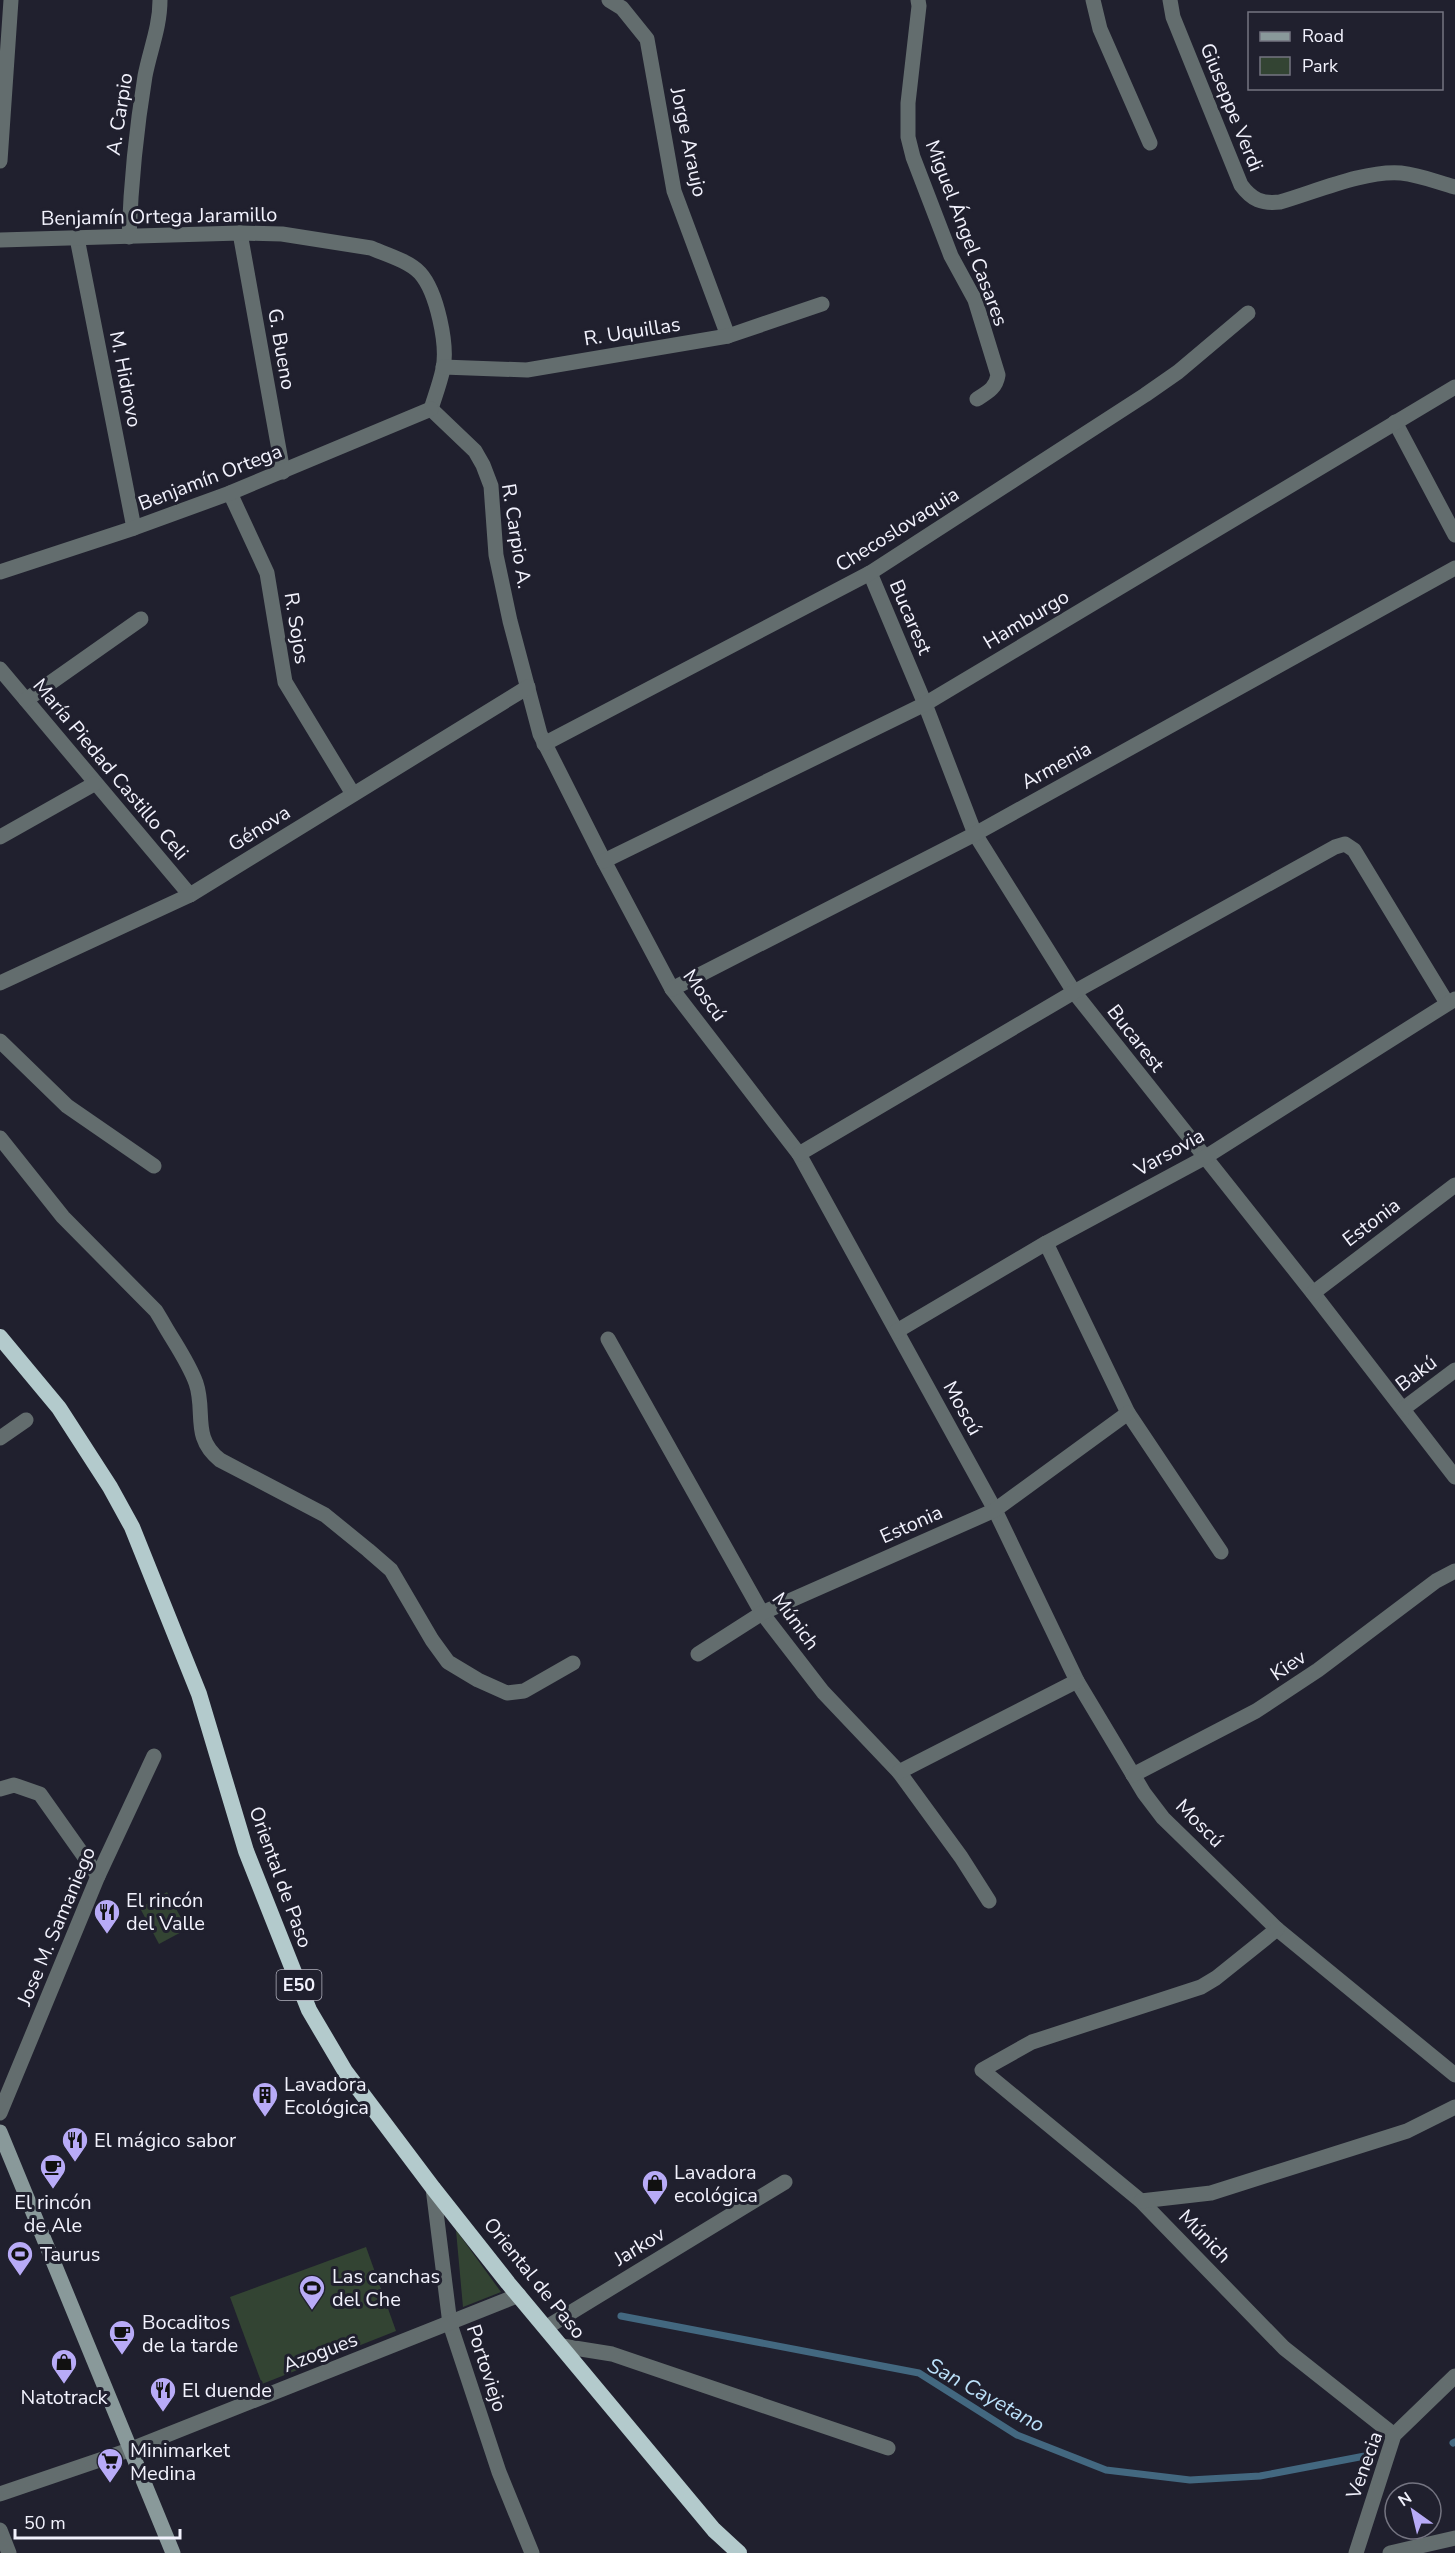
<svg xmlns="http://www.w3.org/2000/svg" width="1455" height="2553" font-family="'Nunito Sans',sans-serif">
	<rect width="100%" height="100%" fill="#20202e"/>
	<g fill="#343">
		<polygon points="167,1892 187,1929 159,1944 140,1908"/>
		<polygon points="456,2230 501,2292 463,2307"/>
		<polygon points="366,2247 396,2331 262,2384 230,2297"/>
	</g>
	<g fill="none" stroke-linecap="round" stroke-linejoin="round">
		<g stroke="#436880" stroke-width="7">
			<polyline points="621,2316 919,2373 1017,2435 1106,2470 1190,2480 1260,2476 1370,2455"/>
			<polyline points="1453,2443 1455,2442"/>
		</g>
		<g stroke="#636d6e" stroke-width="15">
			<polyline points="609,0 622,8 647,39 674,191 728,336"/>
			<path d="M918,0l1,6 -11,97v34l5,20 38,99 24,44 23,75c-2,13 -10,17 -21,24"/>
			<polyline points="1093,0 1100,29 1150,143"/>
			<path d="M1170,0l3,17 68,168c11,15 21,19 39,17 35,-10 85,-32 121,-29 19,2 36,9 54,14"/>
			<polyline points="0,161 11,0"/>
			<polyline points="240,233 283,472"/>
			<path d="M129,237c2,-56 7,-106 16,-161 5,-26 15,-49 15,-76"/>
			<polyline points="77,238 134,528"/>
			<path d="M0,240l240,-7 42,1 89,14c14,6 38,13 49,25 17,19 28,72 23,96 -3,14 -8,27 -12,40"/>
			<polyline points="443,367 527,370 728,336 822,304"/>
			<polyline points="431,409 475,451 483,465 491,486 496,555 510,621 540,734 604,861 672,989 799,1154 995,1510 1077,1681 1144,1793 1163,1818 1277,1929 1455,2075"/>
			<polyline points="1395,422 1455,535"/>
			<polyline points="230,493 267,573 285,682 353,794"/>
			<polyline points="0,572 134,528 230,493 431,409"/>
			<polyline points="870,573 925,704 975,834 1074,992 1313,1293 1455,1477"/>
			<polyline points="0,669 190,895"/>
			<polyline points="26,700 141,619"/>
			<polyline points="544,744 870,573 1145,395 1178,372 1248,313"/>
			<polyline points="0,837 94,784"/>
			<polyline points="604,861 925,704 1455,387"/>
			<polyline points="0,983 190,895 528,687"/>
			<polyline points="672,989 975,834 1455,568"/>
			<polyline points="0,1041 67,1106 154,1166"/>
			<path d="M0,1138l63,79 93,94 6,10c11,20 26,40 34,62 10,29 -5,54 24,77l105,55 43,35 23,20 41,70 16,22 30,18 29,13 17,-2 49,-28"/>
			<polyline points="799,1154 1074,992 1335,847 1345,844 1354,850 1447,1003"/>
			<polyline points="1046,1243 1128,1413 1221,1552"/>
			<polyline points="1313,1293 1455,1185"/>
			<polyline points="897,1331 1046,1243 1204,1158 1455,999"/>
			<polyline points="608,1339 762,1613 823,1692 899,1772 961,1857 989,1901"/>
			<polyline points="1403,1409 1455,1370"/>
			<polyline points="0,1438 26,1420"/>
			<polyline points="698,1654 762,1613 995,1510 1128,1413"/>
			<polyline points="899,1772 1077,1681"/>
			<polyline points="1133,1775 1256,1711 1318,1670 1436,1581 1455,1571"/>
			<polyline points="0,1789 14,1785 40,1794 98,1876"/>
			<polyline points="1277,1929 1216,1978 1201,1987 1032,2042 982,2070 1141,2201 1284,2348 1394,2435"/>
			<polyline points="0,2113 98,1876 154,1756"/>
			<polyline points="433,2188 450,2324 499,2472 532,2553"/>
			<polyline points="1141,2201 1211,2193 1407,2131 1455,2107"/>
			<polyline points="547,2327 785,2182"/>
			<polyline points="562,2346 612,2354 888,2448"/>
			<polyline points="0,2494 129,2450 519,2295"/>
			<polyline points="0,2530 9,2553"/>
			<polyline points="1356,2553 1394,2435 1455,2376"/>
			<polyline points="1390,2553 1455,2538"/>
		</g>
		<polyline stroke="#89999a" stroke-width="15" points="0,2132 173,2553"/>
		<polyline stroke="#b3cacc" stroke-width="16" points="0,1337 59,1408 110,1487 132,1527 199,1694 246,1851 309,2010 345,2071 433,2188 508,2283 714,2530 739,2553"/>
	</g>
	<defs>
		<g id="restaurant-pin" transform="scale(1.35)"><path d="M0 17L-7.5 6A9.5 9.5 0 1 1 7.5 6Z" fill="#b8abf7" stroke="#20202e"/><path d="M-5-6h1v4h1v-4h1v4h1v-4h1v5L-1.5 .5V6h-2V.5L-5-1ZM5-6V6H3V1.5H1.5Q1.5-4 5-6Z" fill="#111"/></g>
		<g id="building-pin" transform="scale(1.35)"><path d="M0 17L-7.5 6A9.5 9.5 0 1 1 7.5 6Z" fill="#b8abf7" stroke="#20202e"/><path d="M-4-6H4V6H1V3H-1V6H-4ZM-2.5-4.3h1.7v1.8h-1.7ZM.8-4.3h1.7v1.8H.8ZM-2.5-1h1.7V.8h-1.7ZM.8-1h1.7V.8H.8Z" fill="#111"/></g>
		<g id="cafe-pin" transform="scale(1.35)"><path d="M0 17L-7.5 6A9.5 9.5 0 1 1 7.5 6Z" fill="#b8abf7" stroke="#20202e"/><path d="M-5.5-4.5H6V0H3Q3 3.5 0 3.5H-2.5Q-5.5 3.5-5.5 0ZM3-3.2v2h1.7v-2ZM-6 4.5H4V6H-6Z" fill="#111"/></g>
		<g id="shop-pin" transform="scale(1.35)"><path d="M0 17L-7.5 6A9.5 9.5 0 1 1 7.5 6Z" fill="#b8abf7" stroke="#20202e"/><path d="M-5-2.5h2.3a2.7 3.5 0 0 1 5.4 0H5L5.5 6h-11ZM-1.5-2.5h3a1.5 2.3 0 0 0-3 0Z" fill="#111"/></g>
		<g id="stadium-pin" transform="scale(1.35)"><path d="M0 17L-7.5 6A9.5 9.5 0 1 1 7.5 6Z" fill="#b8abf7" stroke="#20202e"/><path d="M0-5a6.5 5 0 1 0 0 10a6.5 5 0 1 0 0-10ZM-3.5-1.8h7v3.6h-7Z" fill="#111"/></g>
		<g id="supermarket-pin" transform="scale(1.35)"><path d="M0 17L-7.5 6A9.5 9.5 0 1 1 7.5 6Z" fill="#b8abf7" stroke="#20202e"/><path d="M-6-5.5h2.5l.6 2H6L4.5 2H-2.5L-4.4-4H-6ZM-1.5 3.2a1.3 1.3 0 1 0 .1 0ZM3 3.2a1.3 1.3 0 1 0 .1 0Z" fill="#111"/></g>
	</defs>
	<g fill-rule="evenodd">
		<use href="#restaurant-pin" x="107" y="1912"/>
		<use href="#building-pin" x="265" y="2095"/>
		<use href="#restaurant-pin" x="75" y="2140"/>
		<use href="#cafe-pin" x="53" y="2167"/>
		<use href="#shop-pin" x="655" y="2183"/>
		<use href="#stadium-pin" x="20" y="2254"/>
		<use href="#stadium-pin" x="312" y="2288"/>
		<use href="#cafe-pin" x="122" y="2333"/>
		<use href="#shop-pin" x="64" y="2362"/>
		<use href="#restaurant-pin" x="163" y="2390"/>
		<use href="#supermarket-pin" x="110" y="2461"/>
	</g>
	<g text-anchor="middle" stroke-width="6" stroke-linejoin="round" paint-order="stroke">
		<rect fill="#20202e" stroke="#b3b3bf" stroke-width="1.5" x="276.5" y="1970" width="45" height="30" rx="4.5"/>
		<g font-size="18" font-weight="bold" fill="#f2f2fd">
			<text x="299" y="1991">E50</text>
		</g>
		<g font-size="20" fill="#f2f2fd" stroke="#20202e">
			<text transform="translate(1232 107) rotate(68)" y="7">Giuseppe Verdi</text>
			<text transform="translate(119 114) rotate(-81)" y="7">A. Carpio</text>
			<text transform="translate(689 142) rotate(78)" y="7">Jorge Araujo</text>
			<text transform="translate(159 216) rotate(-1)" y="7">Benjamín Ortega Jaramillo</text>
			<text transform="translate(967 233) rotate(69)" y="7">Miguel Ángel Casares</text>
			<text transform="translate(632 331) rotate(-9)" y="7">R. Uquillas</text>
			<text transform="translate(282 349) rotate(80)" y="7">G. Bueno</text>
			<text transform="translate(126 379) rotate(79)" y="7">M. Hidrovo</text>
			<text transform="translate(210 477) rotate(-21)" y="7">Benjamín Ortega</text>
			<text transform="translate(897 529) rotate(-32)" y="7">Checoslovaquia</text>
			<text transform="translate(517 536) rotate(81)" y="7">R. Carpio A.</text>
			<text transform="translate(911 617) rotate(67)" y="7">Bucarest</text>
			<text transform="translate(1026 619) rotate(-31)" y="7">Hamburgo</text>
			<text transform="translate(297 628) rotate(81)" y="7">R. Sojos</text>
			<text transform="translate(1056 765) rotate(-29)" y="7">Armenia</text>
			<text transform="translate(111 769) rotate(50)" y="7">María Piedad Castillo Celi</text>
			<text transform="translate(259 828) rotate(-32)" y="7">Génova</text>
			<text transform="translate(705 995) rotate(54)" y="7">Moscú</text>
			<text transform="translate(1136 1038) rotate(52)" y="7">Bucarest</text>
			<text transform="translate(1169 1152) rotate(-29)" y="7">Varsovia</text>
			<text transform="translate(1371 1222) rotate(-37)" y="7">Estonia</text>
			<text transform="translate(1416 1373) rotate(-37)" y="7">Bakú</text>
			<text transform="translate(963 1408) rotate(61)" y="7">Moscú</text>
			<text transform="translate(911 1524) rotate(-24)" y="7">Estonia</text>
			<text transform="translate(796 1621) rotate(54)" y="7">Múnich</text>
			<text transform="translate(1288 1665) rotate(-34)" y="7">Kiev</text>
			<text transform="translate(1200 1823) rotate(45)" y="7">Moscú</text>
			<text transform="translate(281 1877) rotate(70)" y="7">Oriental de Paso</text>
			<text transform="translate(56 1926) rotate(-67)" y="7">Jose M. Samaniego</text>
			<text transform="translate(1205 2236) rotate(46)" y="7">Múnich</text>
			<text transform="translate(639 2246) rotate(-31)" y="7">Jarkov</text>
			<text transform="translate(535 2278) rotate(51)" y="7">Oriental de Paso</text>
			<text transform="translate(320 2352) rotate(-21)" y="7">Azogues</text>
			<text transform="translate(487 2368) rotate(72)" y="7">Portoviejo</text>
			<text transform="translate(1364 2465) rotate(-70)" y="7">Venecia</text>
		</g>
		<g font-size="20" fill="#f2f2fd" stroke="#20202e" text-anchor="start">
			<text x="126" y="1907">El rincón<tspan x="126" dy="23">del Valle</tspan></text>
			<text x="284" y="2091">Lavadora<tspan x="284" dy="23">Ecológica</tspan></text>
			<text x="94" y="2147">El mágico sabor</text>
			<text x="674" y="2179">Lavadora<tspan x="674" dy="23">ecológica</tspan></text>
			<text x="53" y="2209" text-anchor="middle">El rincón<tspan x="53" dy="23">de Ale</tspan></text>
			<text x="40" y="2261">Taurus</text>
			<text x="332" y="2283">Las canchas<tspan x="332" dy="23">del Che</tspan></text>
			<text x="142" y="2329">Bocaditos<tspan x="142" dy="23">de la tarde</tspan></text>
			<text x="182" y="2397">El duende</text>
			<text x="64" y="2404" text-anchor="middle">Natotrack</text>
			<text x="130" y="2457">Minimarket<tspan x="130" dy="23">Medina</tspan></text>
		</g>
		<g font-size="21" font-style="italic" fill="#bce1fa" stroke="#20202e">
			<text transform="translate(986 2395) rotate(29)" y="7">San Cayetano</text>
		</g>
	</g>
	<rect x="1248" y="12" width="195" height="78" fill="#20202e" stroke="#747481" stroke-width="1.5"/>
	<rect x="1260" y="32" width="30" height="9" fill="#89999a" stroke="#747481" stroke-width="1.5"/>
	<text x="1302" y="42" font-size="18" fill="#f2f2fd">Road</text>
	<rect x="1260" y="57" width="30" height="18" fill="#334433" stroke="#747481" stroke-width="1.5"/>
	<text x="1302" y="72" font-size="18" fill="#f2f2fd">Park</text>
	<g transform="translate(1413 2511) rotate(326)"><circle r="28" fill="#20202e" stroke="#747481" stroke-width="1.5"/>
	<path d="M0-4.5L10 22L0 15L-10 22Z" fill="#b8abf7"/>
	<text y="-9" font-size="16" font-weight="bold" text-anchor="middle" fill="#f2f2fd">N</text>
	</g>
	<path d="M15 2529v9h165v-9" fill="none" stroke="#f2f2fd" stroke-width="3"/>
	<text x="24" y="2529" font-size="18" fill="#f2f2fd" stroke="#20202e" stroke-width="4.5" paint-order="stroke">50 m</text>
</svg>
